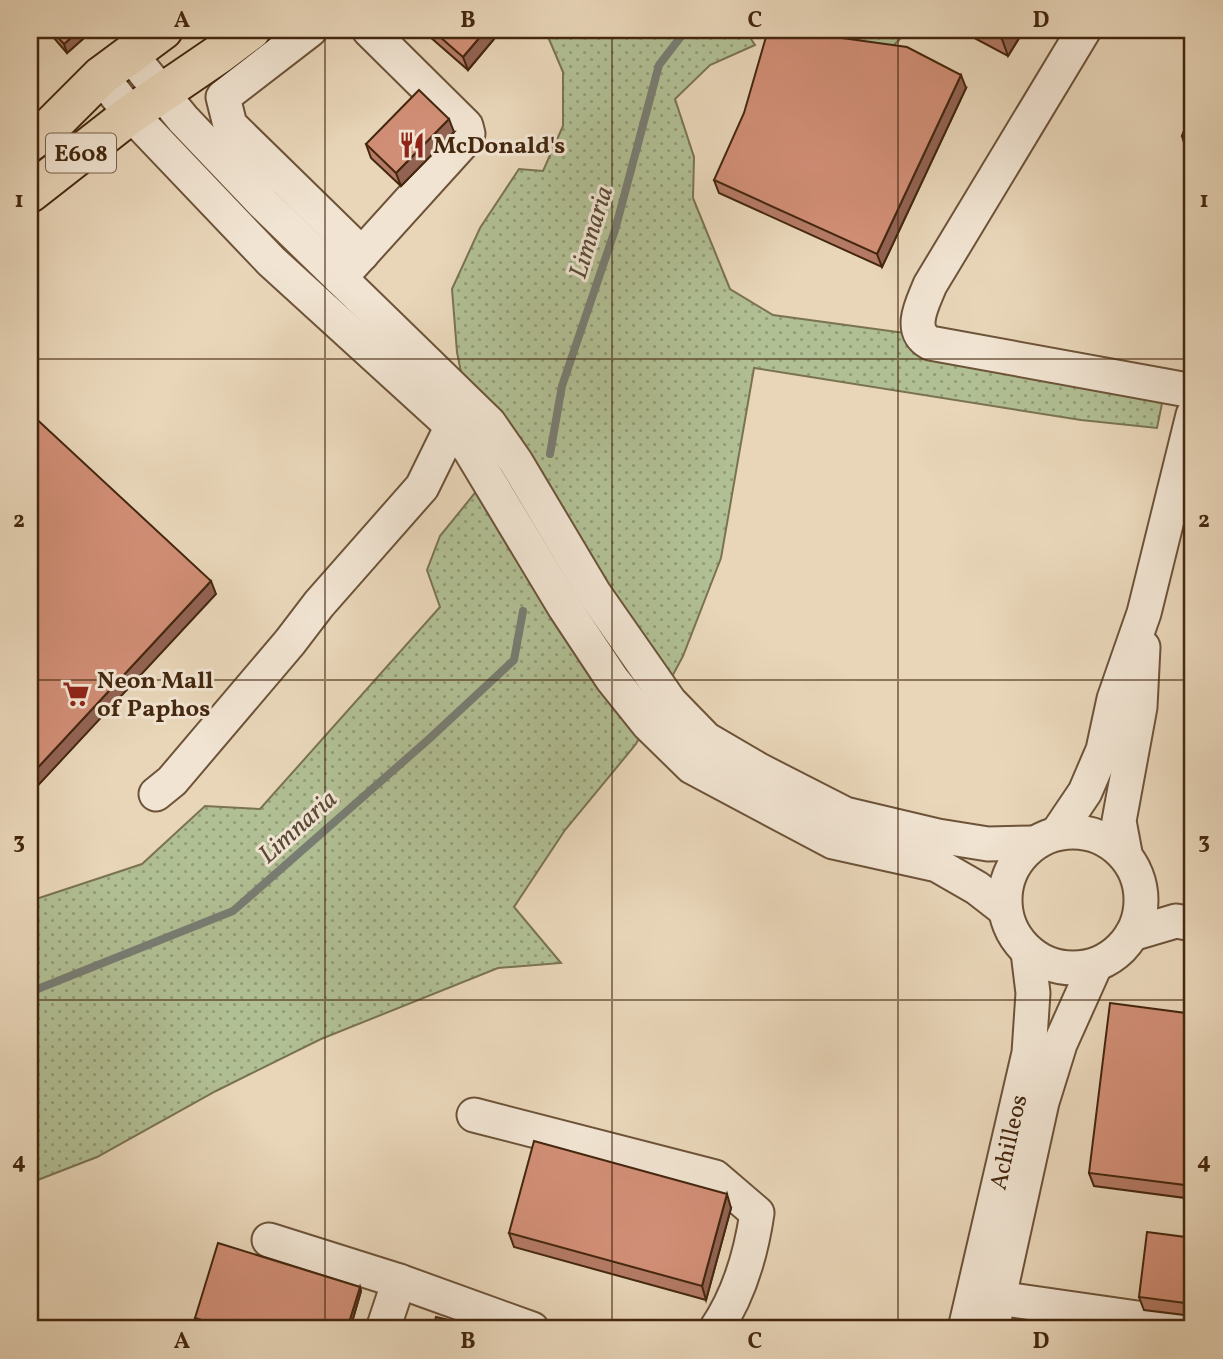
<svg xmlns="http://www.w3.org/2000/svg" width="1223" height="1359" font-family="Vollkorn,serif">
	<defs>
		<pattern id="grass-dots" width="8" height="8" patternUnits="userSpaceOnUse" patternTransform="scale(1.75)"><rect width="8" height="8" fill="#b1bf94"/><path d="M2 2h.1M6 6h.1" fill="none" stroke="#929b77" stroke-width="1.8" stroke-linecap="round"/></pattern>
	</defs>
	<rect width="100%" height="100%" fill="#e9d6b9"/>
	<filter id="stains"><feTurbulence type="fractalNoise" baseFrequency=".00286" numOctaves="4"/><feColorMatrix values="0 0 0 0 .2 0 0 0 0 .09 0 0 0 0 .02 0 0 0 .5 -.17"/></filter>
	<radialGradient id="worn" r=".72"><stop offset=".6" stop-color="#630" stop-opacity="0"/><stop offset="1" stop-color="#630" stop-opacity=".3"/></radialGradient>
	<g fill="url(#grass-dots)" stroke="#7a7351" stroke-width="2">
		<polygon points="549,30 745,30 755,45 710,65 675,99 694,157 693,198 730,289 773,315 1169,369 1157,428 1081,420 754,368 721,558 683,656 636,744 565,830 514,907 561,963 498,968 321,1039 216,1091 97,1157 30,1183 30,901 142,864 205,806 260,809 440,607 427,570 440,536 483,483 457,352 452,289 480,228 519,169 543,171 563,126 563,72 546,32"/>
		<polygon points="829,30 903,30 905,34 889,50"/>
	</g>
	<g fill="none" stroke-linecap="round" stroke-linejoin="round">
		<g stroke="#787d73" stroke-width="8">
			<polyline points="550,454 562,386 615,230 659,65 686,30"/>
			<polyline points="30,992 233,911 429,739 514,660 523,611"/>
		</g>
		<g stroke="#6d5339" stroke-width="37">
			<g id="minor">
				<polyline points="310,30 223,97 230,125 362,254"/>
				<path d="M1084,30l-154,255c-7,18 -23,45 0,58l263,48"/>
				<polyline points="130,54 183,119 264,204 489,423 516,462 594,593 670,702 706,739 759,770 845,814 938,836 988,844 1033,843"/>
				<polyline points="101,76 131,114 271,261 452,426 470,450 565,608 612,679 648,724 692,767 833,842 937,865 977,888 1004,909"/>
				<polyline points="340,278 465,140 468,134 466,126 369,30"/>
				<polyline points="156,794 172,781 290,642 319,604 422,487 452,426"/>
				<circle cx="1073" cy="900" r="68"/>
				<polyline points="1058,832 1085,792 1103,750 1114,699 1144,613 1193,415"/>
				<polyline points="1125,853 1119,821 1140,707 1143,647"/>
				<polyline points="1132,934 1176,921 1193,924"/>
				<path d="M474,1115l241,62 42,36c-6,41 -18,82 -41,116"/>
				<polyline points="269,1240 399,1281 532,1329"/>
				<polyline points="998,1298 1193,1326"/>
				<polyline points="383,1329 399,1281"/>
				<polyline points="965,1329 1029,1053 1033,993 1028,952"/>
				<polyline points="992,1329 1042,1102 1060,1044 1095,966"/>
			</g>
		</g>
		<g stroke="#44270e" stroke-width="42">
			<g id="highway">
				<polyline points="30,142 52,125 101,76 163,30"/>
				<polyline points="30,193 131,114 219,54 251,30"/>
			</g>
		</g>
		<use href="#minor" stroke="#f1e4d2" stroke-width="33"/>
		<use href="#highway" stroke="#e9d6b9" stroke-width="38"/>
	</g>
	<g fill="#b47a65" stroke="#44270e" stroke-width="2">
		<polygon points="47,30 93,30 67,53"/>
		<polygon points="422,30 498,30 499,33 468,70"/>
		<polygon points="962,30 1024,30 1008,56 963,32"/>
		<polygon points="966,88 882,267 719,193 714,180"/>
		<polygon points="1193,109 1193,152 1186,149 1182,136"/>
		<polygon points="454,132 401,186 371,158 366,144"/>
		<polygon points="1193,1014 1193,1199 1094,1186 1089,1173"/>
		<polygon points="731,1208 706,1300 514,1247 509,1233"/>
		<polygon points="1193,1238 1193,1316 1144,1310 1139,1297"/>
		<polygon points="360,1287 361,1291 350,1329 218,1329 197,1323 195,1318"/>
	</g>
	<g fill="#926353" stroke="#44270e" stroke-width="2">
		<polygon points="80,30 93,30 67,53 64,44"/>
		<polygon points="486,30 498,30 499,33 468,70 463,57"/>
		<polygon points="1007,30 1024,30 1008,56 1002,39"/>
		<polygon points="961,75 966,88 882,267 877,254"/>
		<polygon points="449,119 454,132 401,186 396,173"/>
		<polygon points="211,581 216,594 30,794 30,776"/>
		<polygon points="727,1194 731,1208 706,1300 702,1286"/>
		<polygon points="360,1287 361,1291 350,1329 347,1329"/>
	</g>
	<g fill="#d18e76" stroke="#44270e" stroke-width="2">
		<polygon points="51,30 80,30 64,44"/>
		<polygon points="432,30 486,30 463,57"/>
		<polygon points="768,30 784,30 907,47 961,75 877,254 714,180 744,113"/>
		<polygon points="984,30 1007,30 1002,39"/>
		<polygon points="419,90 449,119 396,173 366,144"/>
		<polygon points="1193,109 1193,141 1182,136"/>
		<polygon points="30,413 211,581 30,776"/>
		<polygon points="1110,1003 1193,1014 1193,1186 1089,1173"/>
		<polygon points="534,1141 727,1194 702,1286 509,1233"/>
		<polygon points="1147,1232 1193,1238 1193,1304 1139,1297"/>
		<polygon points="218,1243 360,1287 347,1329 231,1329 195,1318"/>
		<polygon points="436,1317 482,1328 482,1329 433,1329"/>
	</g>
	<path fill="none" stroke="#44270e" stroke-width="2" stroke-opacity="0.55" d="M325,30v1299M612,30v1299M898,30v1299M30,359h1163M30,680h1163M30,1000h1163"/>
	<defs>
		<g id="restaurant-bare" transform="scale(2.1)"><path d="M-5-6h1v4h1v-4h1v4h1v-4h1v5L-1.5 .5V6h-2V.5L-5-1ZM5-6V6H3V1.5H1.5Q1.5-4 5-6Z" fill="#8f2418" stroke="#f1e4d2" stroke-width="2.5" paint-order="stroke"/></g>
		<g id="supermarket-bare" transform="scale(2.1)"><path d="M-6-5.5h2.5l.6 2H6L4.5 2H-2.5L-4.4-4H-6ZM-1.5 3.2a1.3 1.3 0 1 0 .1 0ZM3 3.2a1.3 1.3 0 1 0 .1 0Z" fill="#8f2418" stroke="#f1e4d2" stroke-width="2.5" paint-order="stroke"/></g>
	</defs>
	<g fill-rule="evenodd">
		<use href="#restaurant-bare" x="412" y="145"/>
		<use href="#supermarket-bare" x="76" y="694"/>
	</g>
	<g text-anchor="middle" stroke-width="6" stroke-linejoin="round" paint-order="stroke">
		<rect fill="#f1e4d2" stroke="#786049" stroke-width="2" x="46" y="133.5" width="70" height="39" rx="5"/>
		<g font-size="23" font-weight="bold" fill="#44270e">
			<text x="81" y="161">E608</text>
		</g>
		<g font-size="24" font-weight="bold" fill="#44270e" stroke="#f1e4d2" text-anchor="start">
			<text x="433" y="153">McDonald's</text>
			<text x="97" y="688">Neon Mall<tspan x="97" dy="28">of Paphos</tspan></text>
		</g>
		<g font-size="24" fill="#44270e" stroke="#f1e4d2">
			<text transform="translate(1008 1142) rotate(-77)" y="8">Achilleos</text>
		</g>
		<g font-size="26" font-style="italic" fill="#5a4b38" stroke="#f1e4d2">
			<text transform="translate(590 232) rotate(-73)" y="9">Limnaria</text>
			<text transform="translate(297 826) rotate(-42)" y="9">Limnaria</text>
		</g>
	</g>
	<rect width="1223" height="1359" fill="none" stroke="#e9d6b9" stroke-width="77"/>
	<rect x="38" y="38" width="1146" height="1282" fill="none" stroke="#44270e" stroke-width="2.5"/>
	<g font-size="23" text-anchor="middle" font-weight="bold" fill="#44270e">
		<text x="182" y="27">A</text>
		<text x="468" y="27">B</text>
		<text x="755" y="27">C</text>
		<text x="1041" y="27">D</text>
		<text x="19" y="207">1</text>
		<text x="1204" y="207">1</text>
		<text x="19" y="527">2</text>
		<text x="1204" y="527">2</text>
		<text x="19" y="848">3</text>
		<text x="1204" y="848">3</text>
		<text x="19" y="1168">4</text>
		<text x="1204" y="1168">4</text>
		<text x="182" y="1348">A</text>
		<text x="468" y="1348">B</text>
		<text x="755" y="1348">C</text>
		<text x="1041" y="1348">D</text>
	</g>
	<rect width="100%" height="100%" filter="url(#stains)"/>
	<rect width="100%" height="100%" fill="url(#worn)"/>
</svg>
